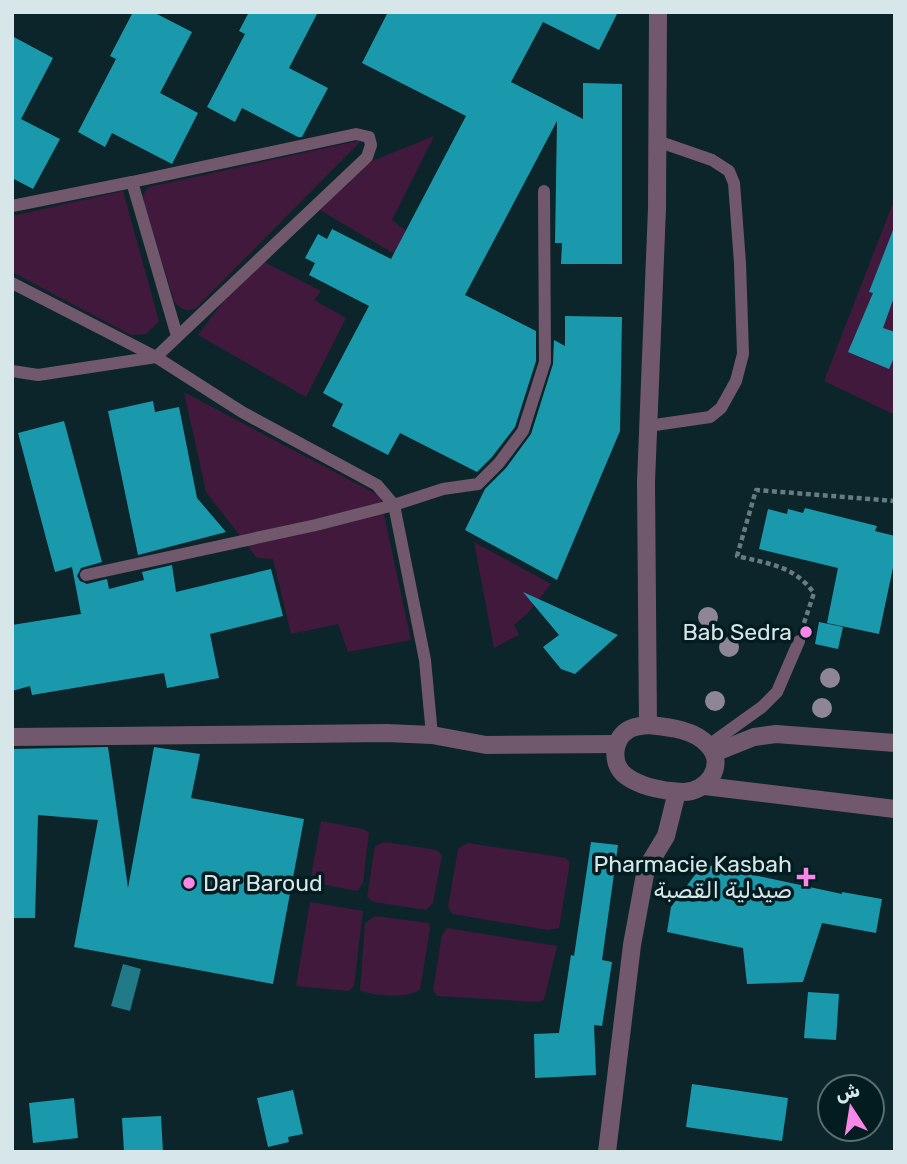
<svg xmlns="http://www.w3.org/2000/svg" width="907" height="1164" font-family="Rubik,Vazirmatn,sans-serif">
	<rect width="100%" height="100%" fill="#0c252a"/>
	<g fill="#41193c">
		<polygon points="434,136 392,220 410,234 398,256 320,210 367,163"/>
		<path d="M362,140l-167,169c-10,3 -15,0 -21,-8l-30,-99 -1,-7 6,-8z"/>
		<polygon points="123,191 159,321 146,334 131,335 12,272 12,216"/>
		<polygon points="895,198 895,415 824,381"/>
		<polygon points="260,260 321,291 314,300 346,318 306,397 198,335 227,296"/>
		<polygon points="184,392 380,496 411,640 348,652 338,624 291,634 273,559 257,558 206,492"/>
		<polygon points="474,542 551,584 528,613 514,625 519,635 494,648"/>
		<polygon points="321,821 363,829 369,832 363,883 357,891 310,882"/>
		<polygon points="384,842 431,849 438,851 442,855 433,903 426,910 374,902 367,897 375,846"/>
		<polygon points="468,843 566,858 569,863 569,868 559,928 548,930 452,914 448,907 458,849"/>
		<polygon points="310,902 363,911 354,986 348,991 296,986"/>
		<path d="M375,916l54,7 1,6 -10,60c-8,10 -49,7 -60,1l5,-67z"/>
		<polygon points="447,928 557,946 544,1000 538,1002 437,996 433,990 442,935"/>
	</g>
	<polygon fill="#207a87" points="123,964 141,969 130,1011 111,1006"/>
	<g fill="#1b99ac">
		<polygon points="133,12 153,12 192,32 160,93 198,113 172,164 112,133 105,147 78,132 116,59 110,56"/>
		<polygon points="249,12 318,12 289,68 328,88 302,137 298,137 242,108 235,122 207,107 245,34 239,31"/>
		<polygon points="388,12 618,12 599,50 543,22 511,82 583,119 583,83 622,84 622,264 561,264 562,243 555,243 557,121 465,295 536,331 536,361 515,427 492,457 477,472 400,433 388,455 332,426 343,404 323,393 369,306 309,275 315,263 305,258 318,234 327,239 332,229 391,259 466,116 362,63"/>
		<polygon points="12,36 53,58 21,119 60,139 33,189 12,178"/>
		<polygon points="893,230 895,230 895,301 893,300 883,328 895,332 895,355 889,369 848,352 873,293 869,292"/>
		<polygon points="565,316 622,317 620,431 557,580 465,530 485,489 506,468 531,434 553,364 554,340 565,346"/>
		<polygon points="153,401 155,412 179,407 197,498 226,532 138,555 108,411"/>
		<polygon points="64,421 102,562 81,568 77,576 80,581 87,584 107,579 109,589 144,580 142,572 172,565 176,592 271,569 283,616 210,634 219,678 167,688 164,673 32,695 30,686 12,691 12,625 81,614 72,567 55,572 18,433"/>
		<polygon points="805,508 877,526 875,531 895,536 895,558 879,634 827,623 838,568 759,549 768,509 787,514 788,509 803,513"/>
		<polygon points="523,592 618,635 575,674 561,669 543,647 559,635"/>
		<polygon points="819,622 843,627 838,649 815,644"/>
		<polygon points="108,747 128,888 154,747 200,754 191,798 304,819 273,984 74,947 98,820 38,815 35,918 12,918 12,749"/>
		<polygon points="591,842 618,845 602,960 612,962 602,1026 594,1025 596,1075 535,1078 534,1034 559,1033 571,955 574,956"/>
		<polygon points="703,864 842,894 842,892 882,899 876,933 822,923 803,982 747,984 743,948 667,932 671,907"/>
		<polygon points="808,992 839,994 836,1040 804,1038"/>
		<polygon points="692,1084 788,1098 782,1141 686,1127"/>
		<polygon points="293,1090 303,1134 288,1137 289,1142 268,1147 257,1098"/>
		<polygon points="74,1098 78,1138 33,1143 29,1103"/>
		<polygon points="161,1116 163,1152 124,1152 122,1118"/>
	</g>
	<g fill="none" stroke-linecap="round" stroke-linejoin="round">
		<path stroke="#677c7f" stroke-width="4.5" stroke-dasharray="5 3.5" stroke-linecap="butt" d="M804,623l10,-30c-21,-28 -45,-29 -77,-37l19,-66 139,11"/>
		<g stroke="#72586d" stroke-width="12">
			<polyline points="12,206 132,182"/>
			<polyline points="12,283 156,357 38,375 12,371"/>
			<polyline points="177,336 132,182 356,134 369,137 371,145 367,157 156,357 242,412 377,485 394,505 425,660 432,735"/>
			<polyline points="648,426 710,417 721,408 736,381 743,354 740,263 734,183 729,171 712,160 657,141"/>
			<polyline points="86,575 316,525 394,505 443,489 478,484 499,463 523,431 545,362 544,191"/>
			<polyline points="709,745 762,707 777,692 799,641"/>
		</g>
		<polyline stroke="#72586d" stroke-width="18" points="648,725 646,482 657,208 658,12"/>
		<g stroke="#72586d" stroke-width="18">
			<path d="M648,725c20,2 46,4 60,20 19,20 -1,48 -26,47 -18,-1 -41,-5 -56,-16 -15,-11 -14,-36 2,-46 6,-4 13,-4 20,-5z"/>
			<polyline points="12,737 387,733 432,735 486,745 617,744"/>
			<polyline points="714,753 754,737 776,734 895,743"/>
			<polyline points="705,786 895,809"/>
			<polyline points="607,1152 632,945 646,869 666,836 677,792"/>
		</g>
	</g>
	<g fill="#8e8697">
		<circle cx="708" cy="617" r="10"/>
		<circle cx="729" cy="647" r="10"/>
		<circle cx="830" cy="678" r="10"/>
		<circle cx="715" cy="701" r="10"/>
		<circle cx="822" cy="708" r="10"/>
	</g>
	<g fill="#f987e8" stroke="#031c20" stroke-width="2.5">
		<circle cx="806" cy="632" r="7"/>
		<path d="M802.5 866.5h7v7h7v7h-7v7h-7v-7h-7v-7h7z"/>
		<circle cx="189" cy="883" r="7"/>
	</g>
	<g text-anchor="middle" stroke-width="7" stroke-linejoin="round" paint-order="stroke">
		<g font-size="23" fill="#d7e6e8" stroke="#031c20" text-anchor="end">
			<text x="792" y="640">Bab Sedra</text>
			<text x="792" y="872">Pharmacie Kasbah<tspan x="792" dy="26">صيدلية القصبة</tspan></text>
			<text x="203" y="891" text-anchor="start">Dar Baroud</text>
		</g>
	</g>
	<rect width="907" height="1164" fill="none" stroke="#d7e6e8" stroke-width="28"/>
	<g transform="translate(851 1108) rotate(348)"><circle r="33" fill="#031c20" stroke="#586d70" stroke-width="2"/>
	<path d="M0-5L12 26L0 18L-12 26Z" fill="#f987e8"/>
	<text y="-10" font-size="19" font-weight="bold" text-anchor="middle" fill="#d7e6e8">ش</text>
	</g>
</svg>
